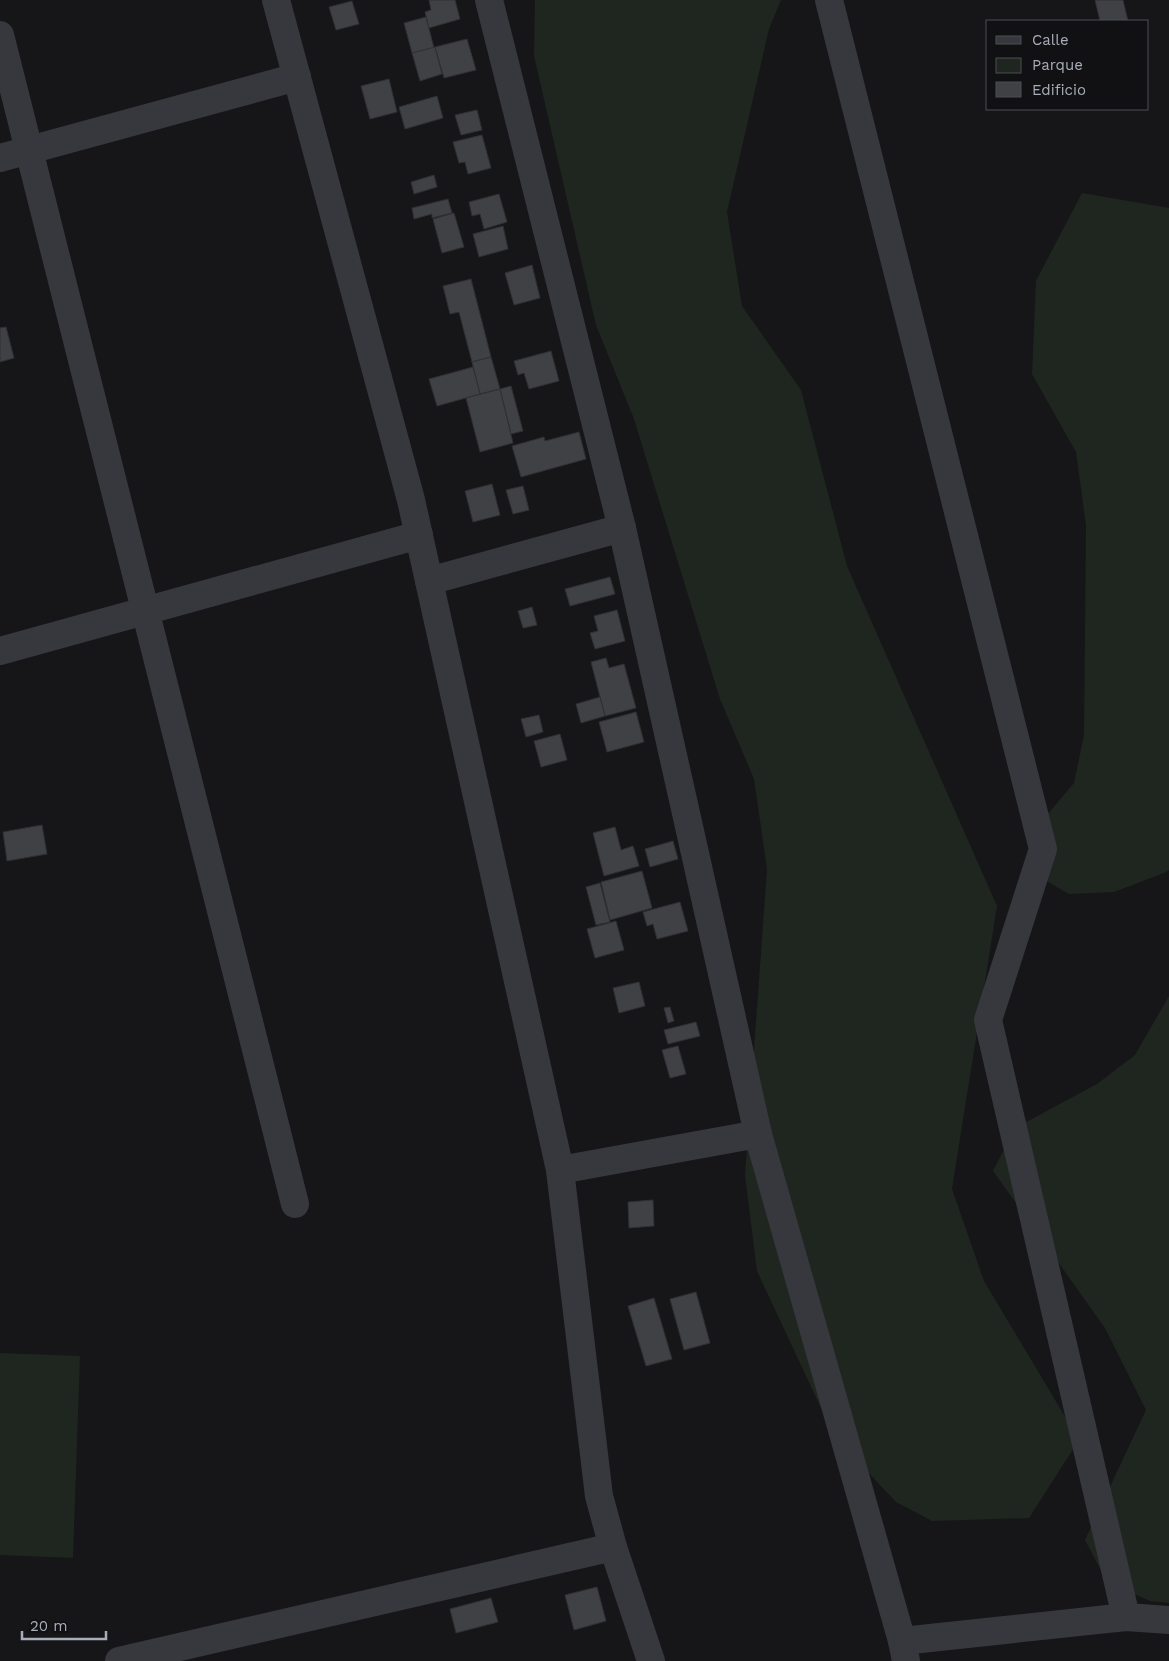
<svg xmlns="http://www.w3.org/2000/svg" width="1169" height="1661" font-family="'Work Sans',sans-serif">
	<rect width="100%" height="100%" fill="#161618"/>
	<g fill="#1e261f">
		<polygon points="535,0 781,0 769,29 727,212 742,306 801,390 847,566 997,906 952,1189 984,1281 1079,1440 1029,1518 932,1521 896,1502 834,1436 757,1271 745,1175 767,869 754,779 720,699 634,419 596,325 534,56"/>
		<polygon points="1082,193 1169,208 1169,870 1164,873 1114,892 1069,894 1026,869 1041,822 1074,783 1084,735 1086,525 1076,452 1032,374 1036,281"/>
		<polygon points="1169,996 1169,1603 1150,1601 1107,1582 1085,1540 1146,1410 1105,1328 993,1171 1015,1128 1097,1084 1135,1055"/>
		<polygon points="0,1353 80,1356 73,1558 0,1555"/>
	</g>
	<g fill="#404145" stroke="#303034">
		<polygon points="429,0 455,0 460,19 429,28 425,12 431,10"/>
		<polygon points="1095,0 1123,0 1128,21 1100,21"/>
		<polygon points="352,1 359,24 336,30 329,7"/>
		<polygon points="426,17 434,48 412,53 404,23"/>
		<polygon points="467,39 476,70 444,78 435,47"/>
		<polygon points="435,47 442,74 420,81 412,53"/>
		<polygon points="389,79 397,112 370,119 361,86"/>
		<polygon points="437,96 443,118 405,129 399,107"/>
		<polygon points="477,110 482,130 461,135 455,115"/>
		<polygon points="482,135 491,168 468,174 465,162 459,163 453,142"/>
		<polygon points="434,175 437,187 414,194 411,182"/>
		<polygon points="499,194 507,222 484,229 480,214 472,216 469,202"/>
		<polygon points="448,199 452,213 432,218 432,214 414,219 412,208"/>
		<polygon points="454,213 464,247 442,253 433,219"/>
		<polygon points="503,226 508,249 479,257 473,234"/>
		<polygon points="532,265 540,298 514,305 505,273"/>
		<polygon points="471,279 491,357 472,362 459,312 450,314 443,286"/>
		<polygon points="6,327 14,358 0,362 0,328"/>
		<polygon points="551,351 559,381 529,389 524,373 518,375 514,361"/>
		<polygon points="491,357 500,389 480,394 472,362"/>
		<polygon points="473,367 480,394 437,406 429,379"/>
		<polygon points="511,386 523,431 511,434 500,389"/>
		<polygon points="500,389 513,443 480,452 466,398"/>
		<polygon points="579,432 586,459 521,477 512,446 544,437 545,441"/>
		<polygon points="492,484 500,515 473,522 465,491"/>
		<polygon points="523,486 529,510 513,514 506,490"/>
		<polygon points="610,577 615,594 570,606 565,589"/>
		<polygon points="532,607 537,625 523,628 518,611"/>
		<polygon points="617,610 625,641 595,649 590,633 598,631 594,616"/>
		<polygon points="606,658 609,668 624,664 636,708 605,716 591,662"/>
		<polygon points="600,697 605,716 581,723 576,704"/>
		<polygon points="636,712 644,742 607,752 599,722"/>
		<polygon points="539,715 543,732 526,737 521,719"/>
		<polygon points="560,734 567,760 541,767 534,741"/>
		<polygon points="42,825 47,854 7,861 3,832"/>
		<polygon points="615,827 621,850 633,846 639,866 604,876 593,833"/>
		<polygon points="673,841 678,859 650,867 645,849"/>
		<polygon points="642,871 652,908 610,920 601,882"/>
		<polygon points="600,883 610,922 596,925 586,887"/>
		<polygon points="680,902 688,931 657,939 653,924 647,926 643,912"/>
		<polygon points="616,921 624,950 595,958 587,929"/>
		<polygon points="639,982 645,1006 619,1013 613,988"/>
		<polygon points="670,1007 674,1021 668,1023 664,1008"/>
		<polygon points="696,1022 700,1036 668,1044 664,1030"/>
		<polygon points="678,1046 686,1074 670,1078 662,1050"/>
		<polygon points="653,1200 654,1226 629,1228 628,1202"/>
		<polygon points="696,1292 710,1343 684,1350 670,1299"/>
		<polygon points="654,1298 672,1359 646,1366 628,1306"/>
		<polygon points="597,1587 606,1621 574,1630 565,1595"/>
		<polygon points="491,1598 498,1622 456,1633 450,1609"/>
	</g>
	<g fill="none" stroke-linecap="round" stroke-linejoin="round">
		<g stroke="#37383d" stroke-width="28">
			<polyline points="276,0 411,500 560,1170 599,1496 613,1547 651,1661"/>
			<polyline points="489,0 622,528 758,1134 902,1641 906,1661"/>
			<polyline points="829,0 1043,849 988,1020 1126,1617"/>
			<polyline points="0,35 295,1204"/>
			<polyline points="0,158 297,77"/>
			<polyline points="429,581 622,528"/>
			<polyline points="0,651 419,535"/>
			<polyline points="560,1170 758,1134"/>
			<polyline points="902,1641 1126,1617 1169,1620"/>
			<polyline points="119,1661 613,1547"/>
		</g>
	</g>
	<rect x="986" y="20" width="162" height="90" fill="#111113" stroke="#4d4f55"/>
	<rect x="996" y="36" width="25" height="8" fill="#37383d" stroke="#4d4f55"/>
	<text x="1032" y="45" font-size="15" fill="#a8adb8">Calle</text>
	<rect x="996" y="58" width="25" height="15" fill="#1e261f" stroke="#4d4f55"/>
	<text x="1032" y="70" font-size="15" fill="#a8adb8">Parque</text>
	<rect x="996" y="82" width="25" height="15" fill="#404145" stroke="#4d4f55"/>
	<text x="1032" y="95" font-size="15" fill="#a8adb8">Edificio</text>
	<path d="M22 1631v8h84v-8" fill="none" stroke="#a8adb8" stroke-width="2.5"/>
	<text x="30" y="1631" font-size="15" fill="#a8adb8" stroke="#111113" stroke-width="4" paint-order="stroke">20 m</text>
</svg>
